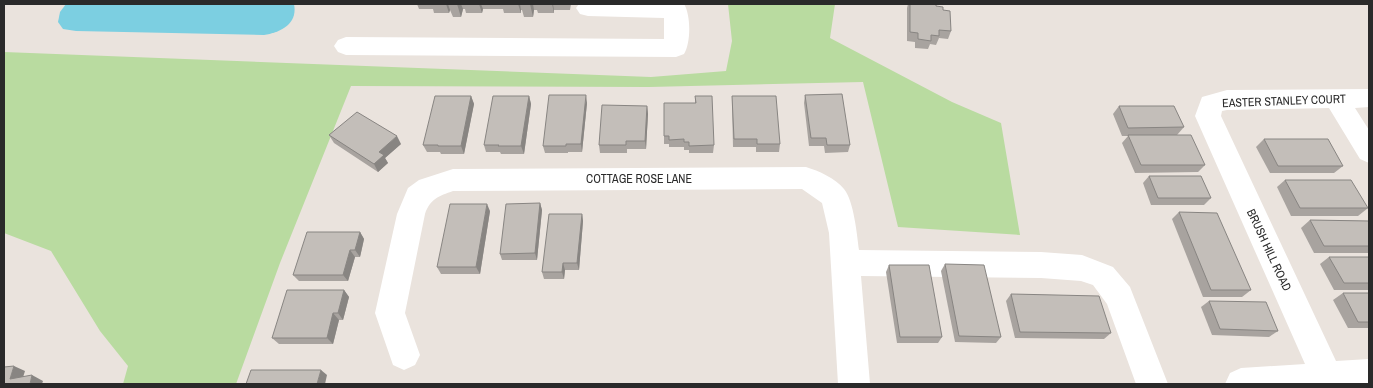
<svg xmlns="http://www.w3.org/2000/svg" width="1373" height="388" font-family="'Archivo Narrow',sans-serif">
	<rect width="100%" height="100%" fill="#eae3dd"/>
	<polygon fill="#b9dba0" points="728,4 835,4 830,38 952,102 1001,123 1020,235 898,227 863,82 649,87 351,86 280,263 236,384 123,384 128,366 100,331 51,251 4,233 4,52 651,77 726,71 732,41"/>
	<path fill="#7ccfe1" d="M66,4h228c4,20 -13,28 -30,31l-188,-4 -13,-2 -5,-7 2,-10z"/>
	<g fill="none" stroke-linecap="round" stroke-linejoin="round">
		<g fill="#fff" fill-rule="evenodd">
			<path d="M579,4h105c7,11 7,39 0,50l-8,3 -330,-2 -8,-3 -4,-6 4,-6 8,-3 318,2v-21l-76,-2 -8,-2 -4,-6z"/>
			<polygon points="1369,89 1369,107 1355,108 1369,130 1369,163 1360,159 1329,108 1227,110 1222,111 1221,116 1336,361 1369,359 1369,384 1225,384 1230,373 1241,368 1305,364 1195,116 1202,97 1227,90"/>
			<path d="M806,167c13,4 29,11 38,22 10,12 13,46 15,61l182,2 41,3 31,12 17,20 38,97h-32l-29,-80 -14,-19 -12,-4 -40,-3 -180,-2 9,108h-32l-9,-151 -7,-30 -20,-14 -349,2c-14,5 -23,8 -28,23l-20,99 15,42 -5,10 -11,5 -11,-5 -18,-52 22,-99 11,-26 11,-8 34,-11z"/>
		</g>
	</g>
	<g fill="#a8a39f">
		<polygon points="417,4 571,4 570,10 554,10 554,13 538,13 537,10 534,10 533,17 524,17 522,10 521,10 521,13 504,13 503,9 483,9 482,13 466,13 465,9 463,9 461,17 453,17 450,10 449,13 434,13 433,9 419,9"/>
		<polygon points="908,4 936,4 936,6 943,10 951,31 948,39 939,38 936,45 930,44 928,49 915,48 915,42 907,41 907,8"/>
		<polygon points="805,95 850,145 848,152 825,153 824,146 809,146 804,103"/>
		<polygon points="471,96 474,104 464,154 441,154 440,152 427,152 423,145"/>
		<polygon points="529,96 531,104 524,154 501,154 500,152 486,152 484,145"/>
		<polygon points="695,96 714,145 713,153 689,153 689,150 684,150 684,147 669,147 669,144 664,144 664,136 695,103"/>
		<polygon points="732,96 780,144 779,152 756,152 756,147 733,147 732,104"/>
		<polygon points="587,103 582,152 568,152 568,153 545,153 543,146"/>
		<polygon points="647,106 648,114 646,149 627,149 627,153 600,153 599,145"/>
		<polygon points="1119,106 1184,127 1177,135 1205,165 1198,172 1135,173 1122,143 1128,136 1122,136 1113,114"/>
		<polygon points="329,135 401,144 385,158 388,163 378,172 334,143"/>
		<polygon points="1264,139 1343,166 1334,173 1270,173 1256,147"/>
		<polygon points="1149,176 1211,198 1204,205 1151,205 1143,183"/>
		<polygon points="1285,180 1368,208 1358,216 1291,216 1277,187"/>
		<polygon points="540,203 542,210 537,260 502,260 500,254"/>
		<polygon points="490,211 480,274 441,274 437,267"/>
		<polygon points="1179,212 1251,290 1242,297 1203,297 1172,219"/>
		<polygon points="582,214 583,221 579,270 565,270 564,279 544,279 542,272"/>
		<polygon points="1310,220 1369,221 1369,253 1314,253 1301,228"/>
		<polygon points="360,232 364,239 360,257 355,257 348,281 299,281 293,275"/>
		<polygon points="1329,257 1369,257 1369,290 1334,290 1320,264"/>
		<polygon points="945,264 1001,337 996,343 955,342 941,271"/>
		<polygon points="889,265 942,337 938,343 897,343 886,272"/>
		<polygon points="344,290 349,297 343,320 339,320 333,344 279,344 272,338"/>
		<polygon points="1343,293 1369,293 1369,328 1348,328 1333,300"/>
		<polygon points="1011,294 1111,333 1104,339 1015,338 1006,301"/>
		<polygon points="1209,301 1278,331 1269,337 1212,335 1201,307"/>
	</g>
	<g fill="#888582">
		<polygon points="446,4 448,4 450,10 449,13"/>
		<polygon points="457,4 461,4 463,9 461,17"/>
		<polygon points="479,4 481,4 483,9 482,13"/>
		<polygon points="518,4 520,4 521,10 521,13"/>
		<polygon points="530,4 533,4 534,10 533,17"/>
		<polygon points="552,4 553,4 554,10 554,13"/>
		<polygon points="586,95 587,103 582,152 581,144"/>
		<polygon points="471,96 474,104 464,154 461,146"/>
		<polygon points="529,96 531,104 524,154 521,146"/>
		<polygon points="647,106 648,114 646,149 645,141"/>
		<polygon points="397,136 401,144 385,158 388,163 378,172 374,164 379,152"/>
		<polygon points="540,203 542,210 537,260 535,253"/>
		<polygon points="487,204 490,211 480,274 476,267"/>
		<polygon points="582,214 583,221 579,270 577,263"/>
		<polygon points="360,232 364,239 360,257 355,250"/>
		<polygon points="350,250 355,257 348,281 343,275"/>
		<polygon points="563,263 565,270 564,279 562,272"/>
		<polygon points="344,290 349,297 343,320 338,313"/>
		<polygon points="333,313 339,320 333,344 327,338"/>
		<polygon points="14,366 25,371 21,384 10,379"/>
		<polygon points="321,370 327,375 325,384 317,384"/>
		<polygon points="32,375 43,381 42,384 30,384"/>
	</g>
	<g fill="#c3beb9" stroke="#888582">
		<polygon points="910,4 936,4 936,6 943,7 943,10 950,11 951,31 939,30 939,36 931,35 931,41 918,39 918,33 910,32"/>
		<polygon points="842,94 850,145 827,145 826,138 811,138 805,95"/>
		<polygon points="549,95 586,95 581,144 566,144 566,146 543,146"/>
		<polygon points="435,96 471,96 461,146 438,146 438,145 423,145"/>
		<polygon points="493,96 529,96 521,146 498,146 499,145 484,145"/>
		<polygon points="695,96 712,96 714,145 689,146 689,142 684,142 684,139 669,140 669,136 664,136 664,103 696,103"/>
		<polygon points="732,96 776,96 780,144 757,144 757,139 734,139"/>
		<polygon points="602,105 647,106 645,141 626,141 626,145 599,145"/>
		<polygon points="1119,106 1174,106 1184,127 1128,128"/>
		<polygon points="357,112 397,136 379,152 384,155 374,164 329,135"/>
		<polygon points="1128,135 1191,135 1205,165 1141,165"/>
		<polygon points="1264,139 1328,139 1343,166 1278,166"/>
		<polygon points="1149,176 1201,176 1211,198 1158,198"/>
		<polygon points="1285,180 1351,180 1368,208 1300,208"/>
		<polygon points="540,203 535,253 500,254 506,204"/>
		<polygon points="450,204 487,204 476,267 437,267"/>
		<polygon points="1179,212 1217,213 1251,290 1211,290"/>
		<polygon points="549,214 582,214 577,263 563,263 562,272 542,272"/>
		<polygon points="1310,220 1369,221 1369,246 1324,246"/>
		<polygon points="307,232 360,232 355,250 350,250 343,275 293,275"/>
		<polygon points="1329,257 1369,257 1369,283 1344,283"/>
		<polygon points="945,264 984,265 1001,337 959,336"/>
		<polygon points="889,265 929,265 942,337 900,337"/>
		<polygon points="287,290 344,290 338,313 333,313 327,338 272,338"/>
		<polygon points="1343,293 1369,293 1369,322 1358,322"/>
		<polygon points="1011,294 1099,296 1111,333 1020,332"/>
		<polygon points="1209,301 1266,302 1278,331 1220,329"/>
		<polygon points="14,366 10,379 32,375 30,384 4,384 4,367"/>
		<polygon points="251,370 321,370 317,384 246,384"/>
	</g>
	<g text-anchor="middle" stroke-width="5" stroke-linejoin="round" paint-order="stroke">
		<g font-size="12" fill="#2a2a2a" stroke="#fff">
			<text transform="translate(1284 101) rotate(-2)" y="4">EASTER STANLEY COURT</text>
			<text x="639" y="183">COTTAGE ROSE LANE</text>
			<text transform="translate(1269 250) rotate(65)" y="4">BRUSH HILL ROAD</text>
		</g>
	</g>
	<rect width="1373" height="388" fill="none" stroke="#2a2a2a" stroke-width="10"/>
</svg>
